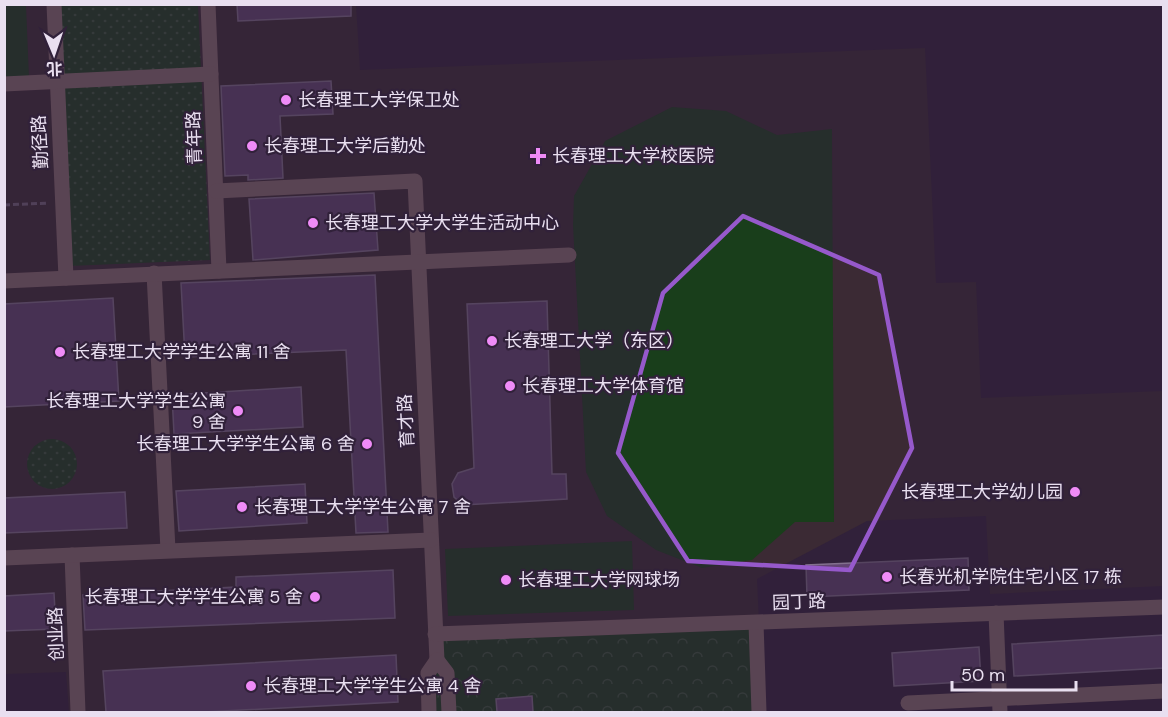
<svg xmlns="http://www.w3.org/2000/svg" width="1168" height="717" font-family="'DM Sans','Noto Sans SC',sans-serif">
	<defs>
		<pattern id="grass-dots" width="8" height="8" patternUnits="userSpaceOnUse" patternTransform="scale(1.5)"><rect width="8" height="8" fill="#193e1b"/><path d="M2 2h.1M6 6h.1" fill="none" stroke="#3a593c" stroke-width="1.8" stroke-linecap="round"/></pattern>
		<pattern id="forest-crowns" width="20" height="18" patternUnits="userSpaceOnUse" patternTransform="scale(1.5)"><rect width="20" height="18" fill="#193e1b"/><path d="M2 6a3 3 0 1 1 6 0M12 15a3 3 0 1 1 6 0" fill="none" stroke="#3a593c"/></pattern>
	</defs>
	<rect width="100%" height="100%" fill="#31213a"/>
	<polygon fill="#3b2a34" points="4,5 356,5 360,70 925,48 936,283 976,282 981,398 1163,391 1163,586 990,594 986,516 867,521 757,579 763,712 69,712 66,672 5,674"/>
	<g fill="url(#grass-dots)">
		<polygon points="57,5 198,5 210,260 70,266"/>
		<circle cx="52" cy="464" r="25"/>
	</g>
	<polygon fill="url(#forest-crowns)" points="756,623 759,712 429,712 435,634"/>
	<g fill="#193e1b">
		<polygon points="4,5 26,5 29,77 5,78"/>
		<polygon points="672,107 726,111 777,135 832,129 834,522 795,522 752,560 702,568 656,550 607,516 586,472 573,225 574,196 605,141"/>
		<polygon points="632,541 634,610 448,616 445,549"/>
	</g>
	<g fill="#624572" stroke="#82708d" stroke-width="1.5">
		<polygon points="237,4 351,4 351,16 238,21"/>
		<polygon points="331,81 333,114 280,116 283,178 248,180 248,175 225,176 221,86"/>
		<polygon points="374,193 378,250 253,260 249,199"/>
		<polygon points="375,275 388,532 356,533 346,350 185,357 181,283"/>
		<polygon points="113,298 119,401 4,407 4,304"/>
		<polygon points="547,301 552,474 566,474 567,499 463,505 454,497 452,484 458,473 474,468 467,304"/>
		<polygon points="301,387 303,427 174,434 172,395"/>
		<polygon points="305,484 307,523 179,531 176,491"/>
		<polygon points="125,492 127,528 4,533 4,498"/>
		<polygon points="968,558 969,590 807,597 806,565"/>
		<polygon points="393,570 395,618 85,630 83,595 236,587 236,577"/>
		<polygon points="54,593 56,629 4,631 4,596"/>
		<polygon points="1164,635 1164,668 1014,676 1012,644"/>
		<polygon points="979,647 981,681 894,686 892,653"/>
		<polygon points="396,655 398,702 203,712 106,712 103,671"/>
		<polygon points="532,696 533,712 497,712 496,699"/>
	</g>
	<g fill="none" stroke-linecap="round" stroke-linejoin="round">
		<polyline stroke="#75677d" stroke-width="3" stroke-dasharray="6 3" stroke-linecap="butt" points="4,205 49,203"/>
		<g stroke="#8b6f71" stroke-width="15">
			<polyline points="54,4 66,278"/>
			<polyline points="208,4 219,271"/>
			<polyline points="4,84 211,74"/>
			<polyline points="216,191 415,181 437,660"/>
			<polyline points="154,273 168,550"/>
			<polyline points="4,281 569,255"/>
			<polyline points="72,555 78,712"/>
			<polyline points="4,558 431,540"/>
			<polyline points="996,613 1000,712"/>
			<polyline points="756,623 759,712"/>
			<polyline points="435,634 1164,607"/>
			<polyline points="908,703 1164,691"/>
			<polyline points="429,712 428,673 437,660 447,673 449,712"/>
		</g>
	</g>
	<path d="M0 0H1168V717H0ZM743,216l136,59 33,173 -62,122 -162,-9 -70,-108 45,-160z" fill="#31213a" fill-opacity=".55" fill-rule="evenodd"/>
	<path fill="none" stroke="#9659cb" stroke-width="4.5" stroke-linejoin="round" d="M743,216l136,59 33,173 -62,122 -162,-9 -70,-108 45,-160z"/>
	<g fill="#ef8bf7" stroke="#31213a" stroke-width="2">
		<circle cx="286" cy="100" r="6"/>
		<circle cx="252" cy="146" r="6"/>
		<path d="M535 147h6v6h6v6h-6v6h-6v-6h-6v-6h6z"/>
		<circle cx="313" cy="223" r="6"/>
		<circle cx="492" cy="341" r="6"/>
		<circle cx="60" cy="352" r="6"/>
		<circle cx="510" cy="386" r="6"/>
		<circle cx="238" cy="411" r="6"/>
		<circle cx="367" cy="444" r="6"/>
		<circle cx="1075" cy="492" r="6"/>
		<circle cx="242" cy="507" r="6"/>
		<circle cx="887" cy="577" r="6"/>
		<circle cx="506" cy="580" r="6"/>
		<circle cx="315" cy="597" r="6"/>
		<circle cx="251" cy="686" r="6"/>
	</g>
	<g text-anchor="middle" stroke-width="4.5" stroke-linejoin="round" paint-order="stroke">
		<g font-size="18" fill="#e9dff0" stroke="#31213a" text-anchor="start">
			<text x="298" y="106">长春理工大学保卫处</text>
			<text x="264" y="152">长春理工大学后勤处</text>
			<text x="552" y="162">长春理工大学校医院</text>
			<text x="325" y="229">长春理工大学大学生活动中心</text>
			<text x="504" y="347">长春理工大学（东区）</text>
			<text x="72" y="358">长春理工大学学生公寓 11 舍</text>
			<text x="522" y="392">长春理工大学体育馆</text>
			<text x="226" y="407" text-anchor="end">长春理工大学学生公寓<tspan x="226" dy="21">9 舍</tspan></text>
			<text x="355" y="450" text-anchor="end">长春理工大学学生公寓 6 舍</text>
			<text x="1063" y="498" text-anchor="end">长春理工大学幼儿园</text>
			<text x="254" y="513">长春理工大学学生公寓 7 舍</text>
			<text x="899" y="583">长春光机学院住宅小区 17 栋</text>
			<text x="518" y="586">长春理工大学网球场</text>
			<text x="303" y="603" text-anchor="end">长春理工大学学生公寓 5 舍</text>
			<text x="263" y="692">长春理工大学学生公寓 4 舍</text>
		</g>
		<g font-size="18" fill="#e9dff0" stroke="#31213a">
			<text transform="translate(194 138) rotate(-92)" y="6">青年路</text>
			<text transform="translate(40 142) rotate(-93)" y="6">勤径路</text>
			<text transform="translate(406 421) rotate(-93)" y="6">育才路</text>
			<text transform="translate(799 602) rotate(-2)" y="6">园丁路</text>
			<text transform="translate(56 634) rotate(-92)" y="6">创业路</text>
		</g>
	</g>
	<rect width="1168" height="717" fill="none" stroke="#e9dff0" stroke-width="12"/>
	<g transform="translate(54 54) rotate(178)" stroke="#31213a" stroke-width="4.5" paint-order="stroke">
	<path d="M0-4.5L10 22L0 15L-10 22Z" fill="#e9dff0"/>
	<text y="-9" font-size="16" font-weight="bold" text-anchor="middle" fill="#e9dff0">北</text>
	</g>
	<path d="M952 681v9h124v-9" fill="none" stroke="#e9dff0" stroke-width="3"/>
	<text x="961" y="681" font-size="18" fill="#e9dff0" stroke="#31213a" stroke-width="4.5" paint-order="stroke">50 m</text>
</svg>
